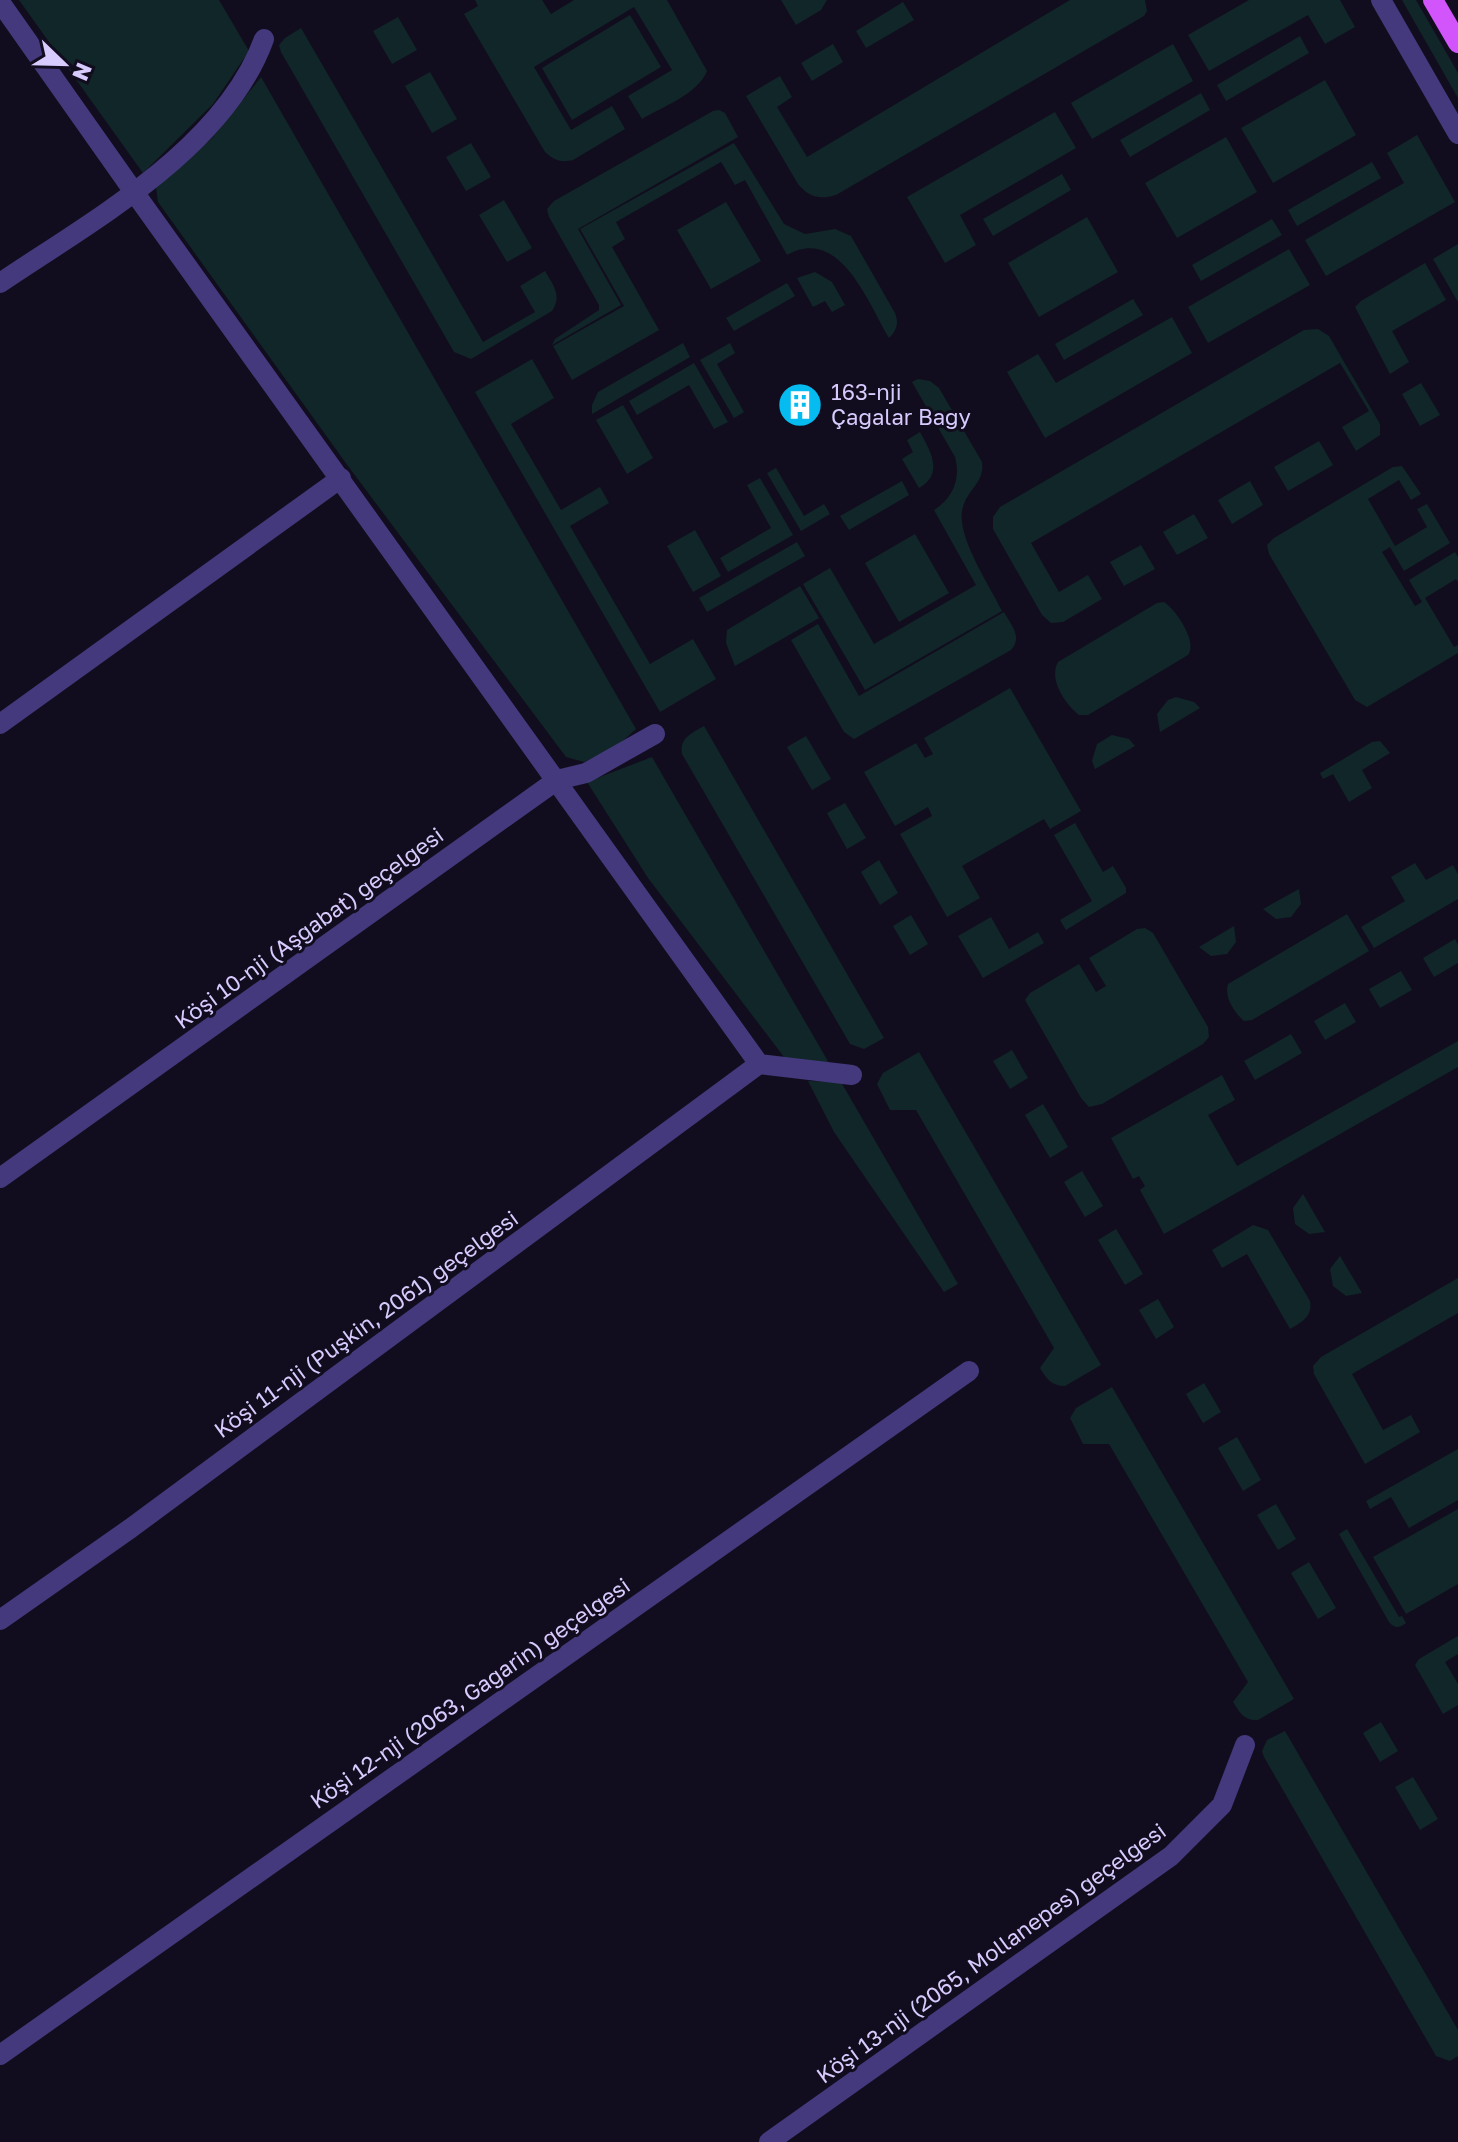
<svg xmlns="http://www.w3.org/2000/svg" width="1458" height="2142" font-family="'Golos Text',sans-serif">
	<rect width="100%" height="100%" fill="#120d1e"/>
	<g fill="#102628">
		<polygon points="19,0 219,0 249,51 213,104 143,173"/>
		<path d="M475,0h67l9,14 23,-14h93l40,71c-9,23 -45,36 -65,48l-14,-23 44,-26 -38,-63 -100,60 37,63 41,-24 13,23 -52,31c-13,3 -19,0 -28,-8l-81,-138 14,-8z"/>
		<polygon points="781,0 827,0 821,10 796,25"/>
		<path d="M1070,0h75l2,11 -3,5 -308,179c-17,5 -27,2 -38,-11l-52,-88 34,-20 12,21 -15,10 30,50z"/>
		<polygon points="1249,0 1340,0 1355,27 1325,44 1308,15 1209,71 1188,35"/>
		<polygon points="1402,0 1416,0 1458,73 1458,98"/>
		<polygon points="903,2 914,20 866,48 856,31"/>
		<polygon points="630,15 661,67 572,120 542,68"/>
		<polygon points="398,17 417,50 392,64 373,31"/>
		<path d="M301,28l182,314 52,-30 -15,-26 25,-15c9,15 17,25 7,40l-81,48 -17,-7 -173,-300 -2,-7 6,-7z"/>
		<polygon points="1300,36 1309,53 1226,101 1217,85"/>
		<polygon points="833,44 843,62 812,81 801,63"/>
		<polygon points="1173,44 1193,81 1092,139 1071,103"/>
		<polygon points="430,72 457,119 432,133 405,86"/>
		<polygon points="261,77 636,729 616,747 584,762 566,757 348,466 158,202 156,187 212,138"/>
		<polygon points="1325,80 1356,135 1273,183 1241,128"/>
		<polygon points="1201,93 1210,110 1130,157 1120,140"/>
		<polygon points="719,110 725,113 738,137 578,229 621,305 552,345 555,339 599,310 599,305 549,217 547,209 554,201 713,111"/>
		<polygon points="1055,112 1076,148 960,215 976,245 945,263 907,197"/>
		<polygon points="1417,135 1455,202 1326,276 1305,240 1404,183 1387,153"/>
		<polygon points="1226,137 1257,192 1177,238 1145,183"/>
		<polygon points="471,143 491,177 466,191 446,157"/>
		<path d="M734,143l50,81 21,10 30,-5 16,7 44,77c4,10 2,17 -6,25 -21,-35 -49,-113 -102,-83l-42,-75 -10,5 -14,-23 -105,60 9,17 -13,8 47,83 -87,50 -19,-34 71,-40 -44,-77z"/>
		<polygon points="1372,162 1381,178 1297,226 1288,210"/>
		<polygon points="1062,174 1071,190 993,236 983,219"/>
		<polygon points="504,200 532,248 507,262 479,215"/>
		<polygon points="726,202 761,261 711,289 677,230"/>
		<polygon points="1087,217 1118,272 1039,317 1008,263"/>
		<polygon points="1272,219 1282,235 1201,281 1192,265"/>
		<polygon points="1458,244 1458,302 1433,259"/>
		<polygon points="1289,249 1310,285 1208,343 1188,307"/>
		<polygon points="1425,263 1446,300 1392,331 1409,362 1390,374 1355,307 1361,301"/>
		<polygon points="815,272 832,282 845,305 832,312 825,301 813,307 797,278"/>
		<polygon points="787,283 795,296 734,331 726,318"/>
		<polygon points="1133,299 1143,315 1064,360 1055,344"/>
		<polygon points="1172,317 1192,353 1045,438 1007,372 1038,354 1056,383"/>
		<polygon points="1318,329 1329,336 1380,424 1380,435 1356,451 1342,427 1369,411 1340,363 1031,543 1059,592 1088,575 1102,599 1063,622 1051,623 1042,615 993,529 993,517 1000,507 1304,330"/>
		<polygon points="683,343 690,357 592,414 592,405 598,392"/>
		<polygon points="730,343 735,353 717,364 744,412 734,418 700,360"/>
		<polygon points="532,359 554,398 511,424 561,510 600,487 609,503 570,526 650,664 693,639 716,679 660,712 475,392"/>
		<polygon points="694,363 728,422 714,429 689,385 637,415 629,401"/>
		<path d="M918,379l12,2 9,7 43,74c3,20 -14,27 -19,45 -9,26 27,79 39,104l-137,79 -62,-106 27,-16 44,76 102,-59 -42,-75c19,-12 27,-31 21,-53l-43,-75z"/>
		<polygon points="1421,383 1440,415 1420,426 1402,394"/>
		<polygon points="623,405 653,458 627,474 596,420"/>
		<path d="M920,432c11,20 24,42 -1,56l-17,-29 11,-7 -6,-12z"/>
		<polygon points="1319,441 1333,465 1288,491 1274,467"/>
		<polygon points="1402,466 1421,494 1411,500 1399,480 1368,499 1395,546 1427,527 1417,509 1427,504 1450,543 1404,571 1390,547 1382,552 1415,606 1422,602 1409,580 1455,552 1458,557 1458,582 1456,579 1425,598 1454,647 1458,645 1458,653 1367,707 1355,700 1269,554 1267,545 1274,538 1393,467"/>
		<polygon points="776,468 804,516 824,504 830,514 801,531 767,473"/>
		<polygon points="760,478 793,535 728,572 720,558 771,528 747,485"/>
		<polygon points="902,481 909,495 849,530 840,516"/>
		<polygon points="1250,481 1263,505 1232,524 1218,500"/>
		<polygon points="1194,514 1208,538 1177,555 1163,532"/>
		<polygon points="695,530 721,576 693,592 667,546"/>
		<polygon points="915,534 949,593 899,622 865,563"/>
		<polygon points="797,542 805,556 707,612 699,598"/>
		<polygon points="1141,545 1155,569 1124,586 1110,562"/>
		<polygon points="800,586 819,618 735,666 726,643 727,630"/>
		<path d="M1164,602c12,8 34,40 24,53l-100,60h-9c-14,-11 -31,-36 -21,-53l99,-59z"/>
		<path d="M1004,612c7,13 19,25 7,38l-157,89 -10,-7 -53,-92 27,-16 41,72z"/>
		<polygon points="1010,688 1081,811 1050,829 1044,819 962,866 980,898 947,917 900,834 932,816 928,807 895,826 864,772 916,743 925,758 933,754 924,738"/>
		<polygon points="1176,697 1194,702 1200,708 1160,732 1157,714 1168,700"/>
		<path d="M704,726l180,312 -20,11 -14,-5 -168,-290c-3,-16 10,-21 22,-28z"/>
		<polygon points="1112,735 1129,739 1135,746 1095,769 1092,761 1097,744"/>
		<polygon points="806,736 831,779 812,790 787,747"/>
		<polygon points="1380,741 1390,753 1362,770 1372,788 1349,802 1333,774 1323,779 1320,773 1372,742"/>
		<polygon points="652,757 829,1063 787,1061 648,878 587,782"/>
		<polygon points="845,803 866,838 847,849 827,813"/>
		<polygon points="1075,823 1103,872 1113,866 1126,888 1126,893 1066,930 1060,920 1092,901 1054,835"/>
		<polygon points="879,860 898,893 880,905 861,872"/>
		<polygon points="1415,863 1426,880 1453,865 1458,874 1458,899 1374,948 1361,927 1405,901 1391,877"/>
		<polygon points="1299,889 1301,904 1291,917 1276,919 1263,909"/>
		<path d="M1347,914l22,37 -117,69 -8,1c-10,-9 -20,-24 -16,-37z"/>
		<polygon points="911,915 928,944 910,955 893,926"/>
		<polygon points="991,917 1009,949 1038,932 1044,943 983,978 958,936"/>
		<polygon points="1234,926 1236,942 1227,954 1211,956 1199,947"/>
		<polygon points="1145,928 1153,933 1208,1027 1209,1037 1203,1044 1102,1104 1089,1107 1081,1098 1025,1000 1030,993 1079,964 1096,992 1106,986 1089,958 1137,929"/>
		<polygon points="1455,939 1458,945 1458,963 1434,977 1423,958"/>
		<polygon points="1401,971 1412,990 1380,1008 1369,989"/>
		<polygon points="1345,1003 1356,1022 1325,1040 1314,1021"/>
		<polygon points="1291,1034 1302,1053 1255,1080 1244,1061"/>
		<polygon points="1458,1041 1458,1067 1164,1234 1140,1190 1145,1186 1139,1176 1133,1179 1111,1138 1222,1075 1235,1100 1208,1115 1237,1166"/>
		<polygon points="1012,1050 1028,1078 1010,1089 993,1061"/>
		<path d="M919,1052l182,313 -36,21c-14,0 -19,-8 -25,-18l14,-20 -138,-238h-26l-13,-26 6,-11z"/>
		<polygon points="808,1081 841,1082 958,1284 944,1292 834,1132"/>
		<polygon points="1043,1104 1068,1147 1050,1158 1025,1115"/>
		<polygon points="1082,1171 1103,1206 1085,1217 1064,1182"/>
		<polygon points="1303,1194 1325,1232 1309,1234 1295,1224 1293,1208"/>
		<path d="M1253,1225l15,5 42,71c3,15 -8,21 -20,28l-43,-75 -25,14 -10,-18z"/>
		<polygon points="1116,1229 1143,1274 1125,1285 1098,1240"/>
		<polygon points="1340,1256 1362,1293 1346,1296 1333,1286 1330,1269"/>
		<polygon points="1458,1278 1458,1313 1352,1374 1383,1430 1411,1415 1420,1432 1365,1464 1314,1374 1313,1366 1321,1357"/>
		<polygon points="1158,1299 1174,1327 1156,1339 1139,1310"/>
		<polygon points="1204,1383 1221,1412 1203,1423 1186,1394"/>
		<path d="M1112,1387l182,312 -36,21c-14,1 -18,-7 -25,-18l15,-20 -139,-238h-26l-13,-26 6,-10z"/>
		<polygon points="1237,1437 1261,1480 1243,1491 1218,1448"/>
		<polygon points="1458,1449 1458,1500 1409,1528 1391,1497 1370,1509 1366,1501"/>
		<polygon points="1276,1504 1296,1539 1278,1550 1257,1515"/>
		<polygon points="1458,1509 1458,1584 1406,1614 1373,1557"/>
		<path d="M1347,1529l52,88 3,-1 4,7c-7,5 -11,6 -17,-1l-50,-88z"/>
		<polygon points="1309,1562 1336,1608 1318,1619 1291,1573"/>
		<polygon points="1458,1636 1458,1654 1445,1662 1458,1684 1458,1705 1443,1714 1415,1665 1419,1659"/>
		<polygon points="1381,1722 1398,1751 1380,1762 1363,1733"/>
		<polygon points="1285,1731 1458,2030 1458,2056 1450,2061 1436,2056 1264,1757 1262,1751 1267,1740"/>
		<polygon points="1413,1777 1438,1819 1420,1830 1395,1787"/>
	</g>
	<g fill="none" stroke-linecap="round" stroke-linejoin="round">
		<g stroke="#44397c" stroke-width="20">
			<polyline points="1381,0 1458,134"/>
			<polyline points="0,2 134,192 759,1064 852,1075"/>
			<path d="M0,283c93,-63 224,-134 264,-244"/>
			<polyline points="0,724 341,478"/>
			<polyline points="0,1178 557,780 586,773 655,734"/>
			<polyline points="0,1620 131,1528 759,1064"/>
			<polyline points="0,2055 969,1371"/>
			<polyline points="769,2142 1171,1856 1222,1805 1245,1745"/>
		</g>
		<polyline stroke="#d255fb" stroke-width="20" points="1433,0 1458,43"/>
	</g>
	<defs>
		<g id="building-disc" transform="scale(2.3)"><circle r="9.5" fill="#05bbf0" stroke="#120d1e"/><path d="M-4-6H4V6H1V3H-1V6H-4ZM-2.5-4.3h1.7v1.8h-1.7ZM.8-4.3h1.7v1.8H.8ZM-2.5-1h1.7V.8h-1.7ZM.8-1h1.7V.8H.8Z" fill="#fff"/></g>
	</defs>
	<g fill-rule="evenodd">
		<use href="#building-disc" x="800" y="405"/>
	</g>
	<g text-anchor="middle" stroke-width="6" stroke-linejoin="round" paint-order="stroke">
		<g font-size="22" fill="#d7cbfe" stroke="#120d1e" text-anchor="start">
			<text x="831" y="400">163-nji<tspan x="831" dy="25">Çagalar Bagy</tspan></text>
		</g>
		<g font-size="22" fill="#d7cbfe" stroke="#120d1e">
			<text transform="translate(309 928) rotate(-36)" y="8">Köşi 10-nji (Aşgabat) geçelgesi</text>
			<text transform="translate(366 1324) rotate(-36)" y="8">Köşi 11-nji (Puşkin, 2061) geçelgesi</text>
			<text transform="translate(470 1693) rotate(-35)" y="8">Köşi 12-nji (2063, Gagarin) geçelgesi</text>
			<text transform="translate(991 1953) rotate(-36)" y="8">Köşi 13-nji (2065, Mollanepes) geçelgesi</text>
		</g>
	</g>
	<g transform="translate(64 64) rotate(113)" stroke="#120d1e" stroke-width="6" paint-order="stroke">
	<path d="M0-6L14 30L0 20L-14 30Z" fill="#d7cbfe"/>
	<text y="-12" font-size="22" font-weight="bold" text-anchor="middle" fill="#d7cbfe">N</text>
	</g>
</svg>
